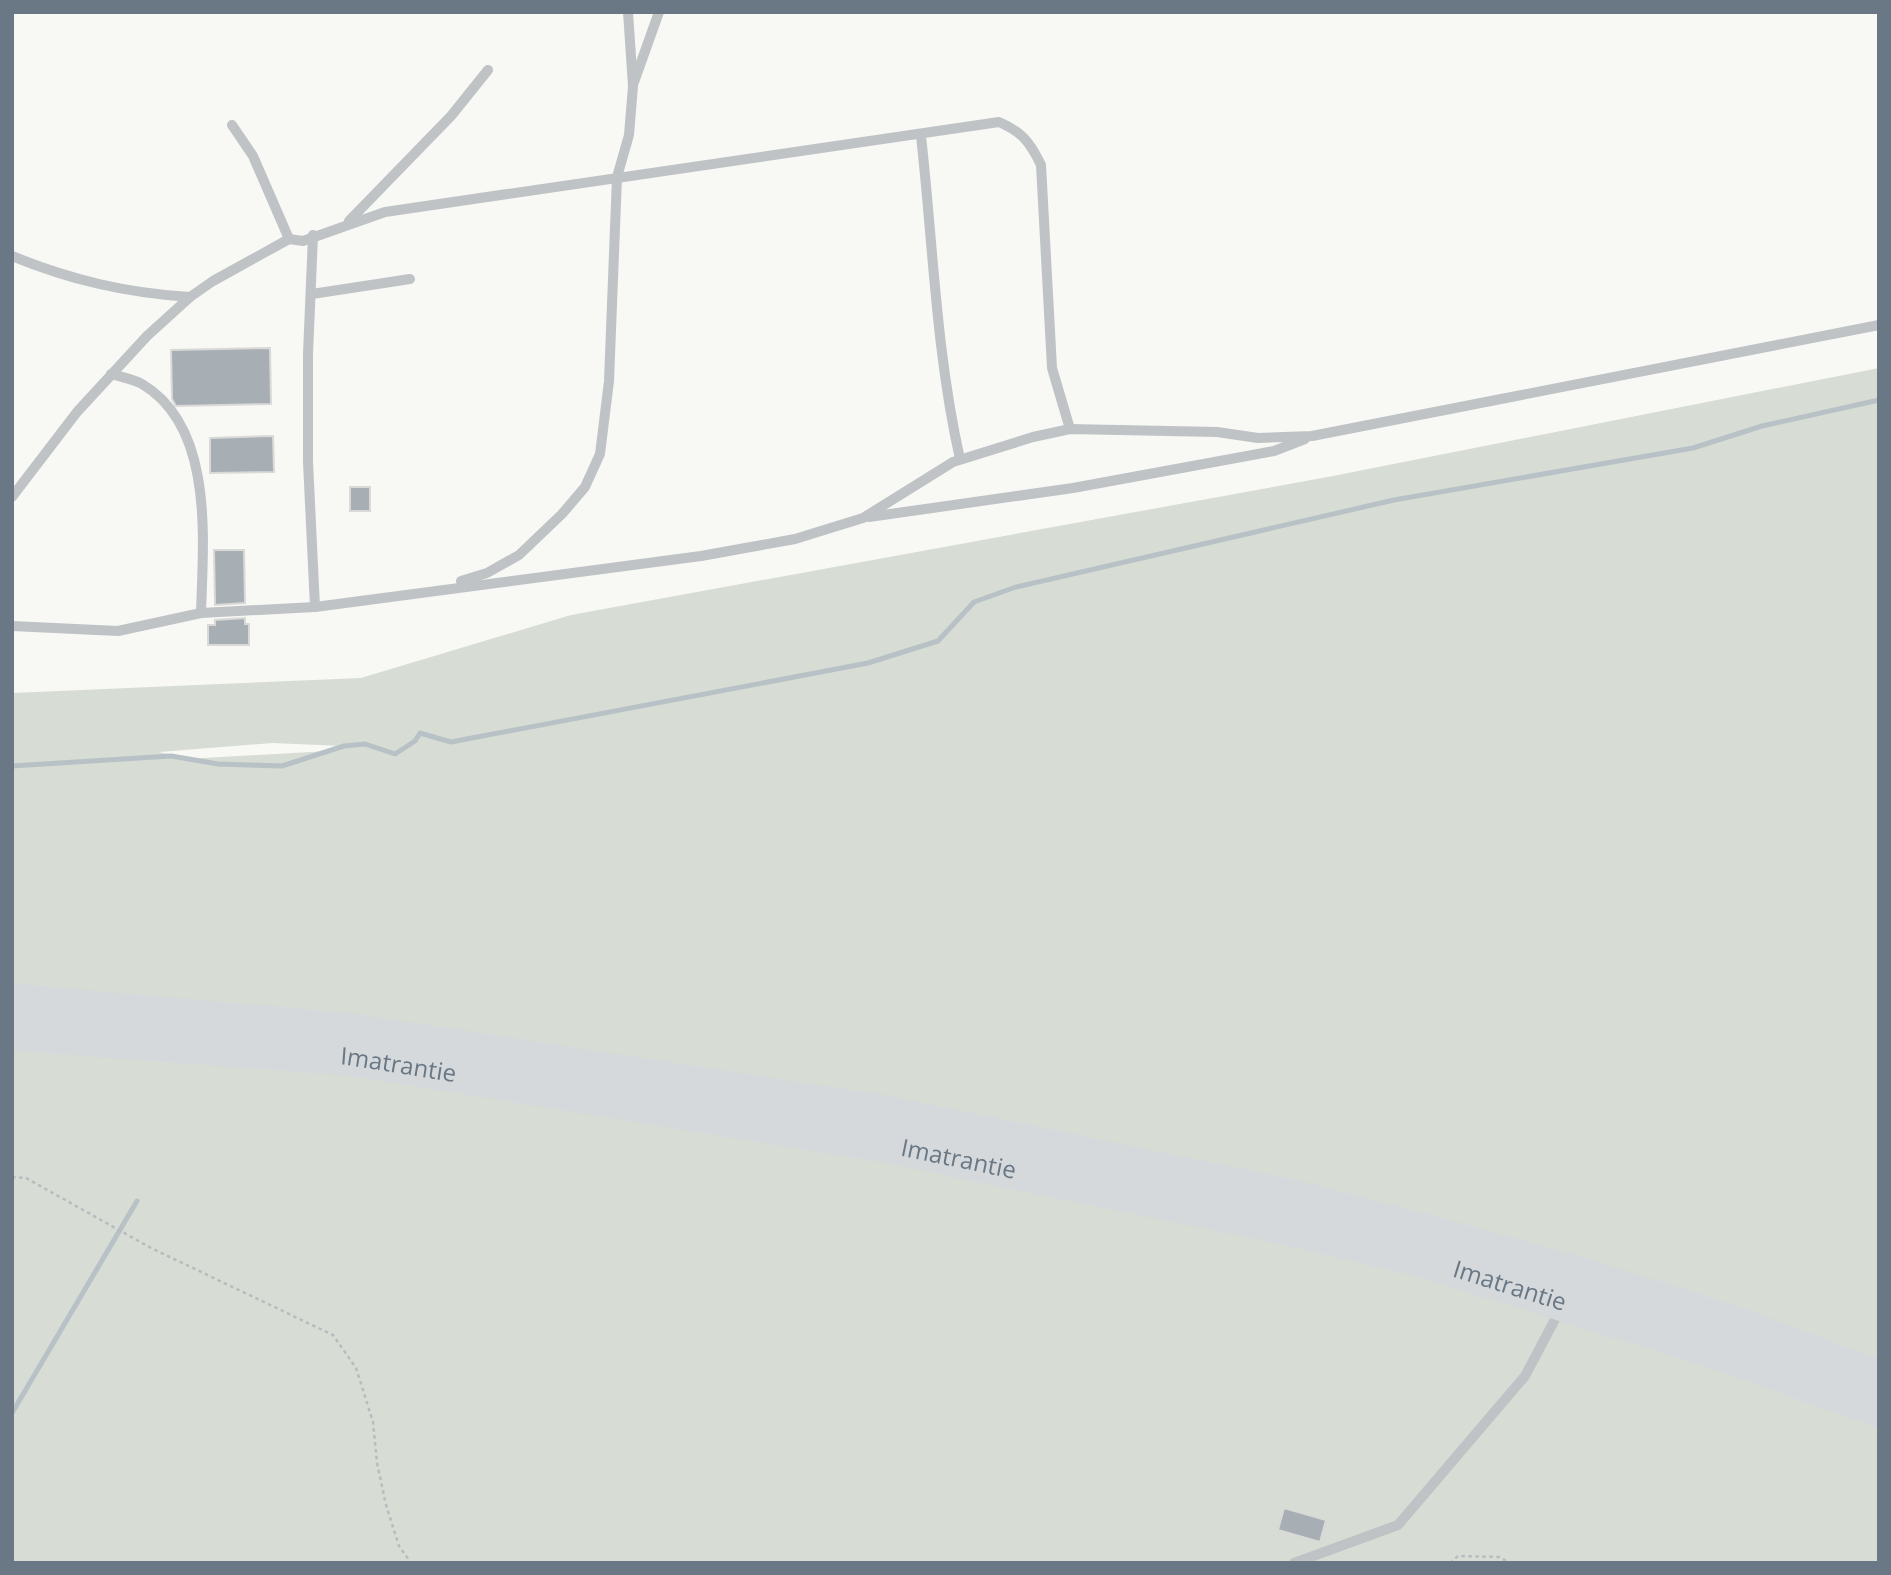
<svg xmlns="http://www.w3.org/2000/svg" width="1891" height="1575" font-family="'Open Sans',sans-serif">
	<rect width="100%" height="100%" fill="#f8f8f5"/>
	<path fill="#d7dcd5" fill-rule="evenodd" d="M1879,368v1195h-1867v-870l349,-15 210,-63 762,-139zM272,743l71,3 -14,5 -143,8 -27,-7z"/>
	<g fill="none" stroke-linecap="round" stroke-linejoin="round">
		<g stroke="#b8c2c6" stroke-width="5">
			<polyline points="12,766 171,756 218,764 282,766 344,746 365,744 395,754 415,741 420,733 451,742 868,663 938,641 974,602 1016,587 1394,500 1693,448 1762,426 1879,400"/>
			<polyline points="12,1413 137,1201"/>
		</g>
	</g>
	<g fill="#a7aeb4" stroke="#d9d9d8" stroke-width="2">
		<polygon points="270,348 271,404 176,406 172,399 171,350"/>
		<polygon points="273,436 274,472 210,473 210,438"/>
		<rect x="350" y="487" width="20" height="24"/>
		<polygon points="214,550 244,550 245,603 215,605"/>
		<polygon points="245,618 245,624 249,624 249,645 208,645 208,625 215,625 215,620"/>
		<polygon points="1284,1508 1326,1520 1320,1542 1278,1530"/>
	</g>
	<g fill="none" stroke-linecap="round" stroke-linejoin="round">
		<g stroke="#b9bcbe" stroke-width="2.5" stroke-dasharray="3.5 3.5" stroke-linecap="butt">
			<polyline points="12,1177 26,1178 151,1248 333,1335 356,1368 373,1422 377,1463 386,1505 399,1546 411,1563"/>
			<polyline points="1450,1563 1458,1556 1499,1557 1510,1563"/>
		</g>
		<g stroke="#bfc3c6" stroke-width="10">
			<polyline points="634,82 659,12"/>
			<polyline points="232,125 253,156 289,239"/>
			<path d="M921,136c12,107 15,217 39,323"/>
			<polyline points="349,221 451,116 488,70"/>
			<polyline points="313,235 308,354 308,462 315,607"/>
			<path d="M12,256c59,24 114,37 178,41"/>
			<polyline points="312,294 410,279"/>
			<path d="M111,374c10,3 22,5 31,10 73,43 61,158 59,229"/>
			<path d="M12,497l65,-85 70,-76 43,-39 23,-16 76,-42 14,2 82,-29 614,-90c23,10 31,20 42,43l11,203 18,61"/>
			<polyline points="869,517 1073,488 1274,451 1305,439"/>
			<polyline points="461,581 487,573 519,555 562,514 585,487 600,454 609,381 617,177 629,135 633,86 628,12"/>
			<polyline points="12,626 118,631 201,613 315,607 701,556 795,539 863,518 953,462 1033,437 1070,429 1217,432 1258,438 1312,436 1879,325"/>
			<polyline points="1294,1563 1398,1525 1525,1376 1561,1308"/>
		</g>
		<g stroke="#d5d9dc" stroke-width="37">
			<polyline points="12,1002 353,1032 886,1114 1292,1198 1430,1234 1583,1276 1735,1325 1879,1379"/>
			<path id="s1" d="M12,1032l337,25 530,86 405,83 139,33 301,94 155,56"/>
		</g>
	</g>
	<g text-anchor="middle" stroke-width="7" stroke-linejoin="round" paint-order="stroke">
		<g font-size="24" fill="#697884" stroke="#fff">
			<text dy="8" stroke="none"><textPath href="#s1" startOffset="388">Imatrantie</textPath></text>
			<text dy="8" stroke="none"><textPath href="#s1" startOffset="956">Imatrantie</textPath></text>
			<text dy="8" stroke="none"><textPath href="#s1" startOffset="1522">Imatrantie</textPath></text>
		</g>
	</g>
	<rect width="1891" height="1575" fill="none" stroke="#697884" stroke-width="28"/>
</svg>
